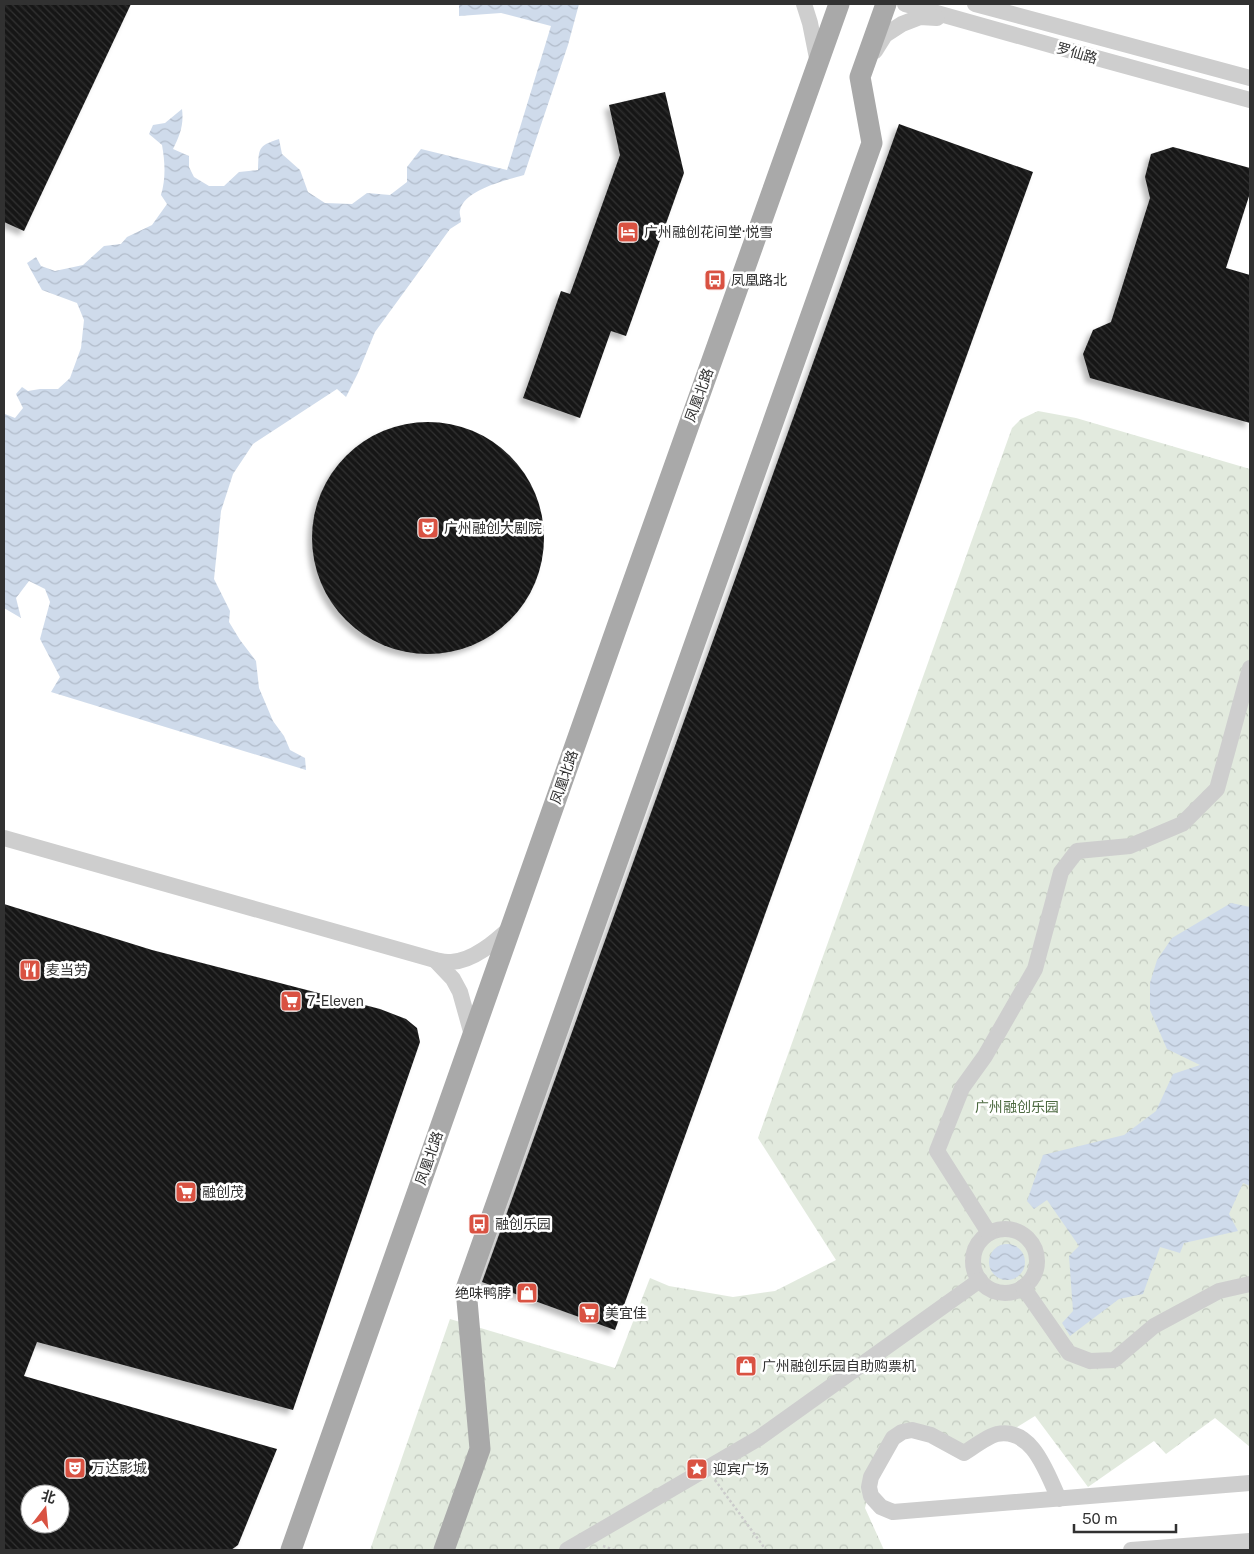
<svg xmlns="http://www.w3.org/2000/svg" width="1254" height="1554" font-family="'Public Sans','Noto Sans SC',sans-serif">
	<defs>
		<pattern id="park-crowns" width="20" height="18" patternUnits="userSpaceOnUse" patternTransform="scale(1.25)"><rect width="20" height="18" fill="#e2eade"/><path d="M2 6a3 3 0 1 1 6 0M12 15a3 3 0 1 1 6 0" fill="none" stroke="#c2c9bf"/></pattern>
		<pattern id="water-waves" width="16" height="10" patternUnits="userSpaceOnUse" patternTransform="scale(1.25)"><rect width="16" height="10" fill="#cfdbeb"/><path d="M0 5q4-4 8 0t8 0" fill="none" stroke="#b2bcca"/></pattern>
		<pattern id="building-back-hatch" width="6" height="6" patternUnits="userSpaceOnUse" patternTransform="scale(1.25)"><rect width="6" height="6" fill="#181818"/><path d="M-1 5l2 2M0 0l6 6M5-1l2 2" fill="none" stroke="#313131"/></pattern>
		<filter id="shadow"><feDropShadow dx="-4.5" dy="4.5" stdDeviation="2.5" flood-color="#0004"/></filter>
	</defs>
	<rect width="100%" height="100%" fill="#fff"/>
	<polygon fill="url(#park-crowns)" points="1038,411 1076,418 1250,469 1250,1447 1215,1418 1166,1454 1154,1441 1088,1487 1035,1416 964,1460 912,1433 895,1442 870,1489 865,1508 884,1550 370,1550 450,1319 615,1368 650,1278 669,1286 733,1297 775,1291 836,1260 758,1138 1012,428 1021,419"/>
	<g fill="url(#water-waves)">
		<path d="M459,4h120l-11,41 -44,130c-17,5 -59,14 -64,35 -1,3 1,8 1,12l-11,7 -75,103 -17,41 -12,24 -9,-8 -84,55 -20,30 -12,37 -7,68 16,32 -1,11 11,18 16,21 3,27 14,33 11,15 6,14 15,8 1,12 -255,-78 9,-15 -20,-38 10,-37 -5,-13 -16,-8 -13,17 5,20 -17,-10v-188l1,-6 10,4 8,-10 -7,-14 6,-7 6,4 12,-2h18l12,-11 11,-30 3,-28 -7,-17 -35,-13 -15,-27 9,-6 5,9 14,5 28,-6 21,-19 17,-2 6,-7 25,-12 15,-21 -6,-9c5,-17 4,-33 1,-50l-13,-11 4,-9 12,-2 17,-14c2,16 -2,26 -9,40l16,7v11l5,10 15,9h15l15,-14 19,-2c1,-21 -1,-24 21,-31l3,15 18,16 8,22 17,11 27,1 15,-11 23,2 17,-13v-15l14,-18 86,21 44,-144 -50,-13 -42,3z"/>
		<polygon points="1231,903 1250,907 1250,1186 1243,1183 1229,1214 1238,1231 1184,1243 1180,1253 1160,1247 1143,1294 1119,1299 1070,1336 1062,1323 1073,1311 1069,1256 1079,1246 1047,1200 1034,1209 1027,1201 1043,1155 1124,1135 1156,1111 1173,1074 1200,1065 1167,1049 1150,1010 1150,983 1157,960 1172,938"/>
		<circle cx="1007" cy="1262" r="18"/>
	</g>
	<g fill="url(#building-back-hatch)" fill-rule="evenodd" filter="url(#shadow)">
		<polygon points="4,4 131,4 24,231 4,222"/>
		<polygon points="665,92 684,173 626,336 611,331 580,418 523,398 561,291 570,294 620,155 609,105"/>
		<polygon points="899,124 1033,172 615,1330 482,1282"/>
		<polygon points="1173,147 1250,168 1250,193 1226,268 1250,275 1250,423 1090,378 1083,354 1093,330 1111,322 1150,198 1145,177 1151,154"/>
		<circle cx="428" cy="538" r="116"/>
		<path d="M4,904l148,46 228,59 26,10 11,9 3,14 -127,368 -256,-68 -13,34 253,73 -39,96 -7,5h-227zM30,1494h30v30h-30z"/>
	</g>
	<g fill="none" stroke-linecap="round" stroke-linejoin="round">
		<g stroke="#cbcbcb" stroke-width="2.5" stroke-dasharray="2.5 2.5" stroke-linecap="butt">
			<polyline points="715,1480 766,1550"/>
			<polyline points="603,1546 615,1550"/>
		</g>
		<g stroke="#cecece" stroke-width="16">
			<polyline points="804,4 810,23 818,63"/>
			<polyline points="905,4 1093,57 1250,100"/>
			<polyline points="975,4 1250,78"/>
			<polyline points="875,51 885,35 902,24 920,17 937,18"/>
			<polyline points="4,838 435,960"/>
			<path d="M472,1035l-12,-43 -7,-13 -18,-19c5,1 11,2 16,2 22,-1 44,-20 60,-35"/>
			<circle cx="1005" cy="1261" r="32"/>
			<polyline points="989,1233 937,1151 962,1088 985,1056 1035,969 1061,872 1077,851 1130,846 1182,824 1217,789 1250,668"/>
			<polyline points="1023,1287 1069,1353 1090,1361 1114,1360 1154,1326 1219,1291 1250,1284"/>
			<path d="M1059,1499c-12,-25 -26,-72 -62,-65 -9,2 -25,14 -33,19l-33,-18 -19,-5 -10,2 -9,6 -22,39 -2,10 2,9 10,11 12,5 357,-29"/>
			<polyline points="567,1550 759,1438 980,1280"/>
			<polyline points="1131,1550 1250,1541"/>
		</g>
		<g stroke="#a9a9a9" stroke-width="21">
			<polyline points="291,1550 618,624 839,4"/>
			<polyline points="444,1550 480,1449 466,1289 872,143 860,77 886,4"/>
		</g>
	</g>
	<defs>
		<g id="hotel-square" transform="scale(1.125)"><rect x="-9" y="-9" width="18" height="18" rx="4" fill="#d95242" stroke="#fff"/><path d="M-6-4.5h1.5V1H6V5H4.5V3h-9V5H-6ZM-4 0a1.8 1.8 0 1 1 3.6 0ZM.5 0V-2.5h3Q6-2.5 6 0Z" fill="#fff"/></g>
		<g id="bus-square" transform="scale(1.125)"><rect x="-9" y="-9" width="18" height="18" rx="4" fill="#d95242" stroke="#fff"/><path d="M-5-6H5V4H4V6H2V4H-2V6H-4V4H-5ZM-3.5-4V0h7V-4ZM-3.5 1.2v1.5H-2V1.2ZM2 1.2v1.5H3.5V1.2Z" fill="#fff"/></g>
		<g id="theatre-square" transform="scale(1.125)"><rect x="-9" y="-9" width="18" height="18" rx="4" fill="#d95242" stroke="#fff"/><path d="M-5-5.5Q0-4 5-5.5V0Q5 5 0 6Q-5 5-5 0ZM-3.3-2.5H-1v1.5H-3.3ZM1-2.5H3.3v1.5H1ZM-2.8 1Q0 5.5 2.8 1Z" fill="#fff"/></g>
		<g id="restaurant-square" transform="scale(1.125)"><rect x="-9" y="-9" width="18" height="18" rx="4" fill="#d95242" stroke="#fff"/><path d="M-5-6h1v4h1v-4h1v4h1v-4h1v5L-1.5 .5V6h-2V.5L-5-1ZM5-6V6H3V1.5H1.5Q1.5-4 5-6Z" fill="#fff"/></g>
		<g id="supermarket-square" transform="scale(1.125)"><rect x="-9" y="-9" width="18" height="18" rx="4" fill="#d95242" stroke="#fff"/><path d="M-6-5.5h2.5l.6 2H6L4.5 2H-2.5L-4.4-4H-6ZM-1.5 3.2a1.3 1.3 0 1 0 .1 0ZM3 3.2a1.3 1.3 0 1 0 .1 0Z" fill="#fff"/></g>
		<g id="shop-square" transform="scale(1.125)"><rect x="-9" y="-9" width="18" height="18" rx="4" fill="#d95242" stroke="#fff"/><path d="M-5-2.5h2.3a2.7 3.5 0 0 1 5.4 0H5L5.5 6h-11ZM-1.5-2.5h3a1.5 2.3 0 0 0-3 0Z" fill="#fff"/></g>
		<g id="sight-square" transform="scale(1.125)"><rect x="-9" y="-9" width="18" height="18" rx="4" fill="#d95242" stroke="#fff"/><path d="M0-6L1.8-2.2L6-1.7L2.9 1.2L3.7 5.4L0 3.3L-3.7 5.4L-2.9 1.2L-6-1.7L-1.8-2.2Z" fill="#fff"/></g>
	</defs>
	<g fill-rule="evenodd">
		<use href="#hotel-square" x="628" y="232"/>
		<use href="#bus-square" x="715" y="280"/>
		<use href="#theatre-square" x="428" y="528"/>
		<use href="#restaurant-square" x="30" y="970"/>
		<use href="#supermarket-square" x="291" y="1001"/>
		<use href="#supermarket-square" x="186" y="1192"/>
		<use href="#bus-square" x="479" y="1224"/>
		<use href="#shop-square" x="527" y="1293"/>
		<use href="#supermarket-square" x="589" y="1313"/>
		<use href="#shop-square" x="746" y="1366"/>
		<use href="#theatre-square" x="75" y="1468"/>
		<use href="#sight-square" x="697" y="1469"/>
	</g>
	<g text-anchor="middle" stroke-width="5" stroke-linejoin="round" paint-order="stroke">
		<g font-size="14" fill="#313131" stroke="#fff">
			<text transform="translate(1077 53) rotate(16)" y="5">罗仙路</text>
			<text transform="translate(699 395) rotate(-70)" y="5">凤凰北路</text>
			<text transform="translate(564 777) rotate(-71)" y="5">凤凰北路</text>
			<text transform="translate(429 1158) rotate(-71)" y="5">凤凰北路</text>
		</g>
		<g font-size="14" fill="#313131" stroke="#fff" text-anchor="start">
			<text x="644" y="237">广州融创花间堂·悦雪</text>
			<text x="731" y="285">凤凰路北</text>
			<text x="444" y="533">广州融创大剧院</text>
			<text x="46" y="975">麦当劳</text>
			<text x="307" y="1006">7-Eleven</text>
			<text x="202" y="1197">融创茂</text>
			<text x="495" y="1229">融创乐园</text>
			<text x="511" y="1298" text-anchor="end">绝味鸭脖</text>
			<text x="605" y="1318">美宜佳</text>
			<text x="762" y="1371">广州融创乐园自助购票机</text>
			<text x="91" y="1473">万达影城</text>
			<text x="713" y="1474">迎宾广场</text>
		</g>
		<g font-size="14" fill="#4d6a41" stroke="#fff">
			<text x="1017" y="1112">广州融创乐园</text>
		</g>
	</g>
	<rect width="1254" height="1554" fill="none" stroke="#313131" stroke-width="10"/>
	<g transform="translate(45 1509) rotate(16)"><circle r="24" fill="#ffffff" stroke="#adadad"/>
	<path d="M0-4L9 19L0 12L-9 19Z" fill="#d95242"/>
	<text y="-8" font-size="14" font-weight="bold" text-anchor="middle" fill="#313131">北</text>
	</g>
	<path d="M1074 1524v8h102v-8" fill="none" stroke="#313131" stroke-width="2.5"/>
	<text x="1082" y="1524" font-size="15" fill="#313131" stroke="#ffffff" stroke-width="4" paint-order="stroke">50 m</text>
</svg>
